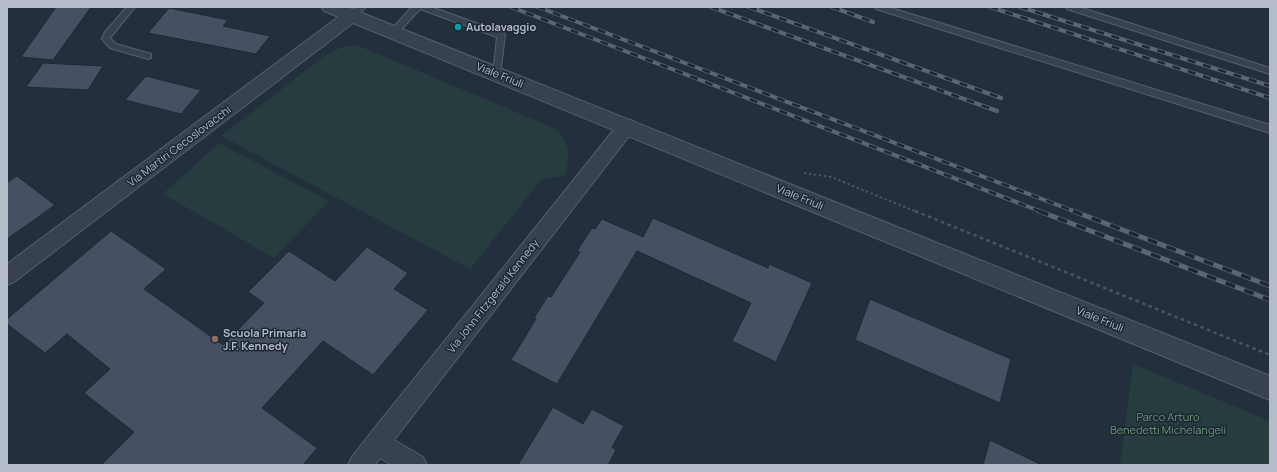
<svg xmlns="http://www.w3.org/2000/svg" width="1277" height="472" font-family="Manrope,sans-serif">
	<rect width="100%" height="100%" fill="#242f3e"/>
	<g fill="#263c3f">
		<path d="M357,45l199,84c14,14 15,29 8,47l-22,3 -72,90 -249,-133 106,-82 15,-7z"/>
		<polygon points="219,143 329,201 274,258 163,194"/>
		<polygon points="1133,364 1270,421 1270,465 1120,465"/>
	</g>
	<g fill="#455162" stroke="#1f2835">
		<polygon points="56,7 91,7 53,60 21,57"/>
		<polygon points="169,8 228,20 223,26 270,36 256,54 148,33"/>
		<polygon points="43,63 103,66 88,90 26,87"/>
		<polygon points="146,76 201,90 181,114 125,100"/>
		<polygon points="17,176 55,205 7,239 7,183"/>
		<polygon points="653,218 768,268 769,264 812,283 776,362 732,341 751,303 637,251 557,384 511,360 536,319 534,318 548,296 551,297 580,252 577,251 592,228 595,229 602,219 643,237"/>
		<polygon points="111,231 166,269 144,289 223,345 264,303 248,292 289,251 335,281 367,247 408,273 394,289 428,310 373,375 323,341 262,408 317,448 303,465 101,465 134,432 84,393 110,369 67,334 45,353 7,324 7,319"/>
		<polygon points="870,299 1011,359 1000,403 855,340"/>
		<polygon points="553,407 583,424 592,409 624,426 612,447 616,450 608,465 518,465"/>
		<polygon points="990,440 1042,465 983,465"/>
	</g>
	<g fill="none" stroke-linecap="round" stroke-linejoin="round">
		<g stroke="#565f6c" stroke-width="2">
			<g id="service">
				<polygon points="127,7 135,7 110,38 116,44 151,54 151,58 148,59 110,48 102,39 105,32"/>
				<polygon points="357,7 366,7 354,18 348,18 348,14"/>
				<polygon points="412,7 431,7 504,33 505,35 500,76 494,76 493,74 497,37 420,9 396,35 390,35 390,31"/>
				<polygon points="875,7 888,7 1270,125 1270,133 876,9"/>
				<polygon points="1066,7 1079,7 1270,68 1270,74 1067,9"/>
			</g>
		</g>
		<g stroke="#565f6c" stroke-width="2">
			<g id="minor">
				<polygon points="351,10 357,12 359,16 357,20 14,282 7,285 7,264 345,12"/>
				<polygon points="627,119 633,121 636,126 633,131 394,440 423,457 427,465 392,465 380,458 375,465 348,465 352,457 369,435 621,121"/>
			</g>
		</g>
		<g stroke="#565f6c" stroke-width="2">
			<polygon id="tertiary" points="321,7 347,7 1270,376 1270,400 324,11"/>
		</g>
		<polyline stroke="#44595c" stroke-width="2" stroke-dasharray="2.5 2.5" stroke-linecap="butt" points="804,173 831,177 917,212"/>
		<polyline stroke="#44595c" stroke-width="2.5" stroke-dasharray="3.5 3.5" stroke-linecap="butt" points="915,211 1270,355"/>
		<use href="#service" fill="#38414e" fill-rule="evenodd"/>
		<use href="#minor" fill="#38414e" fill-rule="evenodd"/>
		<use href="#tertiary" fill="#38414e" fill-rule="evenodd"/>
		<g stroke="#5a6575" stroke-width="4">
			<g id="rail-far1">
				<polyline points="511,7 1042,212"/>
				<polyline points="538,7 1076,212"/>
				<polyline points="711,7 997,111"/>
				<polyline points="749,7 1001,98"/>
				<polyline points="832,7 873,22"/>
				<polyline points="990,7 1270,98"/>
				<polyline points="1020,7 1270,86"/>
			</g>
		</g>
		<g stroke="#5a6575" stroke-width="5">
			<g id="rail">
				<polyline points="1039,211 1270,300"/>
				<polyline points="1073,211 1270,286"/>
			</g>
		</g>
		<use href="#rail-far1" stroke="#1d2633" stroke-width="2.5" stroke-dasharray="8" stroke-linecap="butt"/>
		<use href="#rail" stroke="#1d2633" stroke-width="3.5" stroke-dasharray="10" stroke-linecap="butt"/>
	</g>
	<circle fill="#0f9aa8" stroke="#1d2633" stroke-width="1.5" cx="458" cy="27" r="4"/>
	<circle fill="#8d6e63" stroke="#1d2633" stroke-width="1.5" cx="215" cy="339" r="4"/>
	<g text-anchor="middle" stroke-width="3" stroke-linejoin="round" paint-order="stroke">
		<g font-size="11" font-weight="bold" fill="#b4bcc9" stroke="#1d2633" text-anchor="start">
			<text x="466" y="31">Autolavaggio</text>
			<text x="223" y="337">Scuola Primaria<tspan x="223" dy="13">J.F. Kennedy</tspan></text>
		</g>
		<g font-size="11" fill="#b4bcc9" stroke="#1d2633">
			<text transform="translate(500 75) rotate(22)" y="4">Viale Friuli</text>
			<text transform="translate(179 146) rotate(-37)" y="4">Via Martiri Cecoslovacchi</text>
			<text transform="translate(800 197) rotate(22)" y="4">Viale Friuli</text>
			<text transform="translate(493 296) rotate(-52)" y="4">Via John Fitzgerald Kennedy</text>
			<text transform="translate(1100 319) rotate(22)" y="4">Viale Friuli</text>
		</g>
		<g font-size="11" fill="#6b9a76" stroke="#1d2633">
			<text x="1168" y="421">Parco Arturo<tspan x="1168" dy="13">Benedetti Michelangeli</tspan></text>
		</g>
	</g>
	<rect width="1277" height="472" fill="none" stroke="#b4bcc9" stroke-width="16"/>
</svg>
